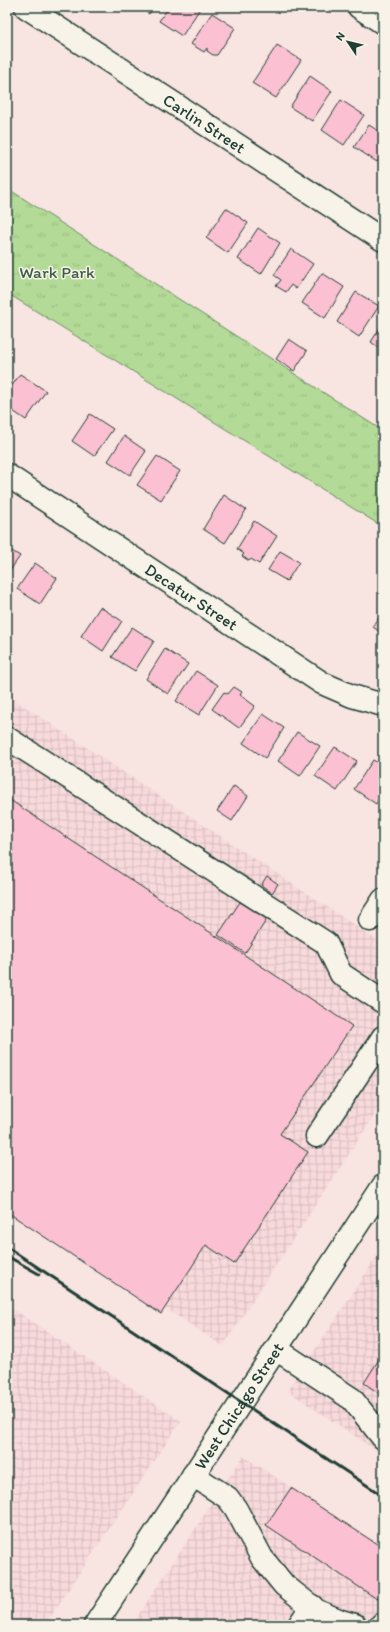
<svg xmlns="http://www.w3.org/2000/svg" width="390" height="1632" font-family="Itim,sans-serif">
	<defs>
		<pattern id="industrial-grid" width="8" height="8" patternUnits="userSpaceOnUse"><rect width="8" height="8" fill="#f9dadc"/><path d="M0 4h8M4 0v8" fill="none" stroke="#d5bcbd"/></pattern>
		<pattern id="grass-tufts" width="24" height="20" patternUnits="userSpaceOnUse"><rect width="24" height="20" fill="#b3da96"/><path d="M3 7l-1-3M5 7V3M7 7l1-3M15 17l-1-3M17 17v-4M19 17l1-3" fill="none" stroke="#9abc82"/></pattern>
	</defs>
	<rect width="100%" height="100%" fill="#f8e4e1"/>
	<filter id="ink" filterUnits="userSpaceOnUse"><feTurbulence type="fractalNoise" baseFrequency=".025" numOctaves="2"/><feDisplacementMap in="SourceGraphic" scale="8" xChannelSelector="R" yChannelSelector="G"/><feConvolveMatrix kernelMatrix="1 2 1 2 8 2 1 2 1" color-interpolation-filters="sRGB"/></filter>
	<g filter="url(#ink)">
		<g fill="url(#industrial-grid)">
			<polygon points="7,695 383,944 383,1102 223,1346 7,1204"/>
			<polygon points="383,1247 383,1455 288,1391"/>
			<polygon points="7,1305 181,1421 45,1625 7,1625"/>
			<polygon points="243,1456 383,1547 383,1625 132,1625"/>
		</g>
		<polygon fill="url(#grass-tufts)" stroke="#698c65" points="7,188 383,431 383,527 7,293"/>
		<g fill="#fbc1d2" stroke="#1f3d34">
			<polygon points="139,7 154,7 149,14"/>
			<polygon points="169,7 201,7 182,36 159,21"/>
			<polygon points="212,13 235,28 217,55 213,55 207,51 207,48 204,52 191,44"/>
			<polygon points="277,45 301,60 276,98 252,83"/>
			<polygon points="310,76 332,91 312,121 290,107"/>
			<polygon points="341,100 364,115 344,145 322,130"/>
			<polygon points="369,125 383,134 383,152 377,162 354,147"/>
			<polygon points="226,208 248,223 228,253 206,238"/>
			<polygon points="258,228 280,243 261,274 238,259"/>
			<polygon points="291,249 313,264 296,289 291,285 286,292 276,286 281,280 274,275"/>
			<polygon points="322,273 344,287 325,318 302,303"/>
			<polygon points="356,292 379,306 359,337 337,322"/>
			<polygon points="383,323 383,351 371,342"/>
			<polygon points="289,339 307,351 294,371 276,359"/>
			<polygon points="20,374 46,391 26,420 7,407 7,393"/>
			<polygon points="90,414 113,429 94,456 72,441"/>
			<polygon points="124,436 146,451 130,475 108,461"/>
			<polygon points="157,456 180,471 161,500 137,485"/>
			<polygon points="224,495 246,510 225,543 203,529"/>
			<polygon points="254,521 277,536 259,564 251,559 249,561 242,556 244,554 237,549"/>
			<polygon points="7,548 20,556 7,575"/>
			<polygon points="280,551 299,562 287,581 268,570"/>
			<polygon points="35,563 57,578 40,604 17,589"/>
			<polygon points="100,607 122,621 103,651 81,636"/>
			<polygon points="383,611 383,634 373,627"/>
			<polygon points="132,627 154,641 135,671 112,657"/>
			<polygon points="165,649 188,664 168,694 146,679"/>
			<polygon points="196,671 218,685 199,715 176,701"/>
			<polygon points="234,687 242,692 240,695 255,706 239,728 212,709 224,692 228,694"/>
			<polygon points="263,714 284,728 265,758 243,743"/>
			<polygon points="297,732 320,746 300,776 278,761"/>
			<polygon points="335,747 357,761 337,791 315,776"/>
			<polygon points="373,760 383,766 383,793 376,804 354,789"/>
			<polygon points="234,786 248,796 232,821 217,811"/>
			<polygon points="7,798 352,1026 280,1134 308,1152 234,1264 206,1245 161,1314 7,1212"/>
			<polygon points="267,876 278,884 272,893 261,885"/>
			<polygon points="240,902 267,919 245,953 218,935"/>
			<polygon points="383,1353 383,1396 364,1383"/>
			<polygon points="291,1488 383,1548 383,1590 377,1599 266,1525"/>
		</g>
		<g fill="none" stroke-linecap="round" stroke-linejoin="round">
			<g stroke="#1f3d34" stroke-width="25">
				<g id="minor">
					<path id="s1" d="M26,7l357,233"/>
					<polyline points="359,7 383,23"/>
					<path id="s2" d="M7,475l315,208 30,13 31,9"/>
					<polyline points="7,738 326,943 341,974 383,1002"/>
					<polyline points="370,920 383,900"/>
					<polyline points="317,1136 383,1037"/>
					<polyline points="276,1349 352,1399 383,1438"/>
					<polyline points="193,1475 228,1498 236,1509 262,1558 284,1585 317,1611 341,1621 355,1625"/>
					<path id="s3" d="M95,1625l288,-439"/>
					<polyline points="299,1625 312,1606"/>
					<polyline points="381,1625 383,1625"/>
				</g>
			</g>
			<use href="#minor" stroke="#f7f3e8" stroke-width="22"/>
			<g stroke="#1f3d34" stroke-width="3">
				<polyline points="7,1247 383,1496"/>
				<polyline points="7,1256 39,1274"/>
			</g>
		</g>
	</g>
	<g text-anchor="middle" stroke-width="3" stroke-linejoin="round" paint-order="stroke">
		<g font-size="17" fill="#1f3d34" stroke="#f7f3e8">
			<text dy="6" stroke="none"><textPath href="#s1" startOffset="213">Carlin Street</textPath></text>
			<text dy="6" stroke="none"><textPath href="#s2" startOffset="221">Decatur Street</textPath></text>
			<text dy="6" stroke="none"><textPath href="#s3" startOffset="262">West Chicago Street</textPath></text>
		</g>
		<g font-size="17" fill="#3d5c48" stroke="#f7f3e8">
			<text x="57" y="278">Wark Park</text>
		</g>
	</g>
	<rect width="390" height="1632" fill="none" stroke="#f7f3e8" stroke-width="24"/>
	<rect x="12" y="12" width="366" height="1608" fill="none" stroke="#1f3d34" stroke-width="1.5" filter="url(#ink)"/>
	<g transform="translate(348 42) rotate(305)" stroke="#f7f3e8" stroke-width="3" paint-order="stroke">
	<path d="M0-3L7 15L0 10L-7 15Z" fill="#1f3d34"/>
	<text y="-6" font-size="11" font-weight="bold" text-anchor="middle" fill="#1f3d34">N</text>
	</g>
</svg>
